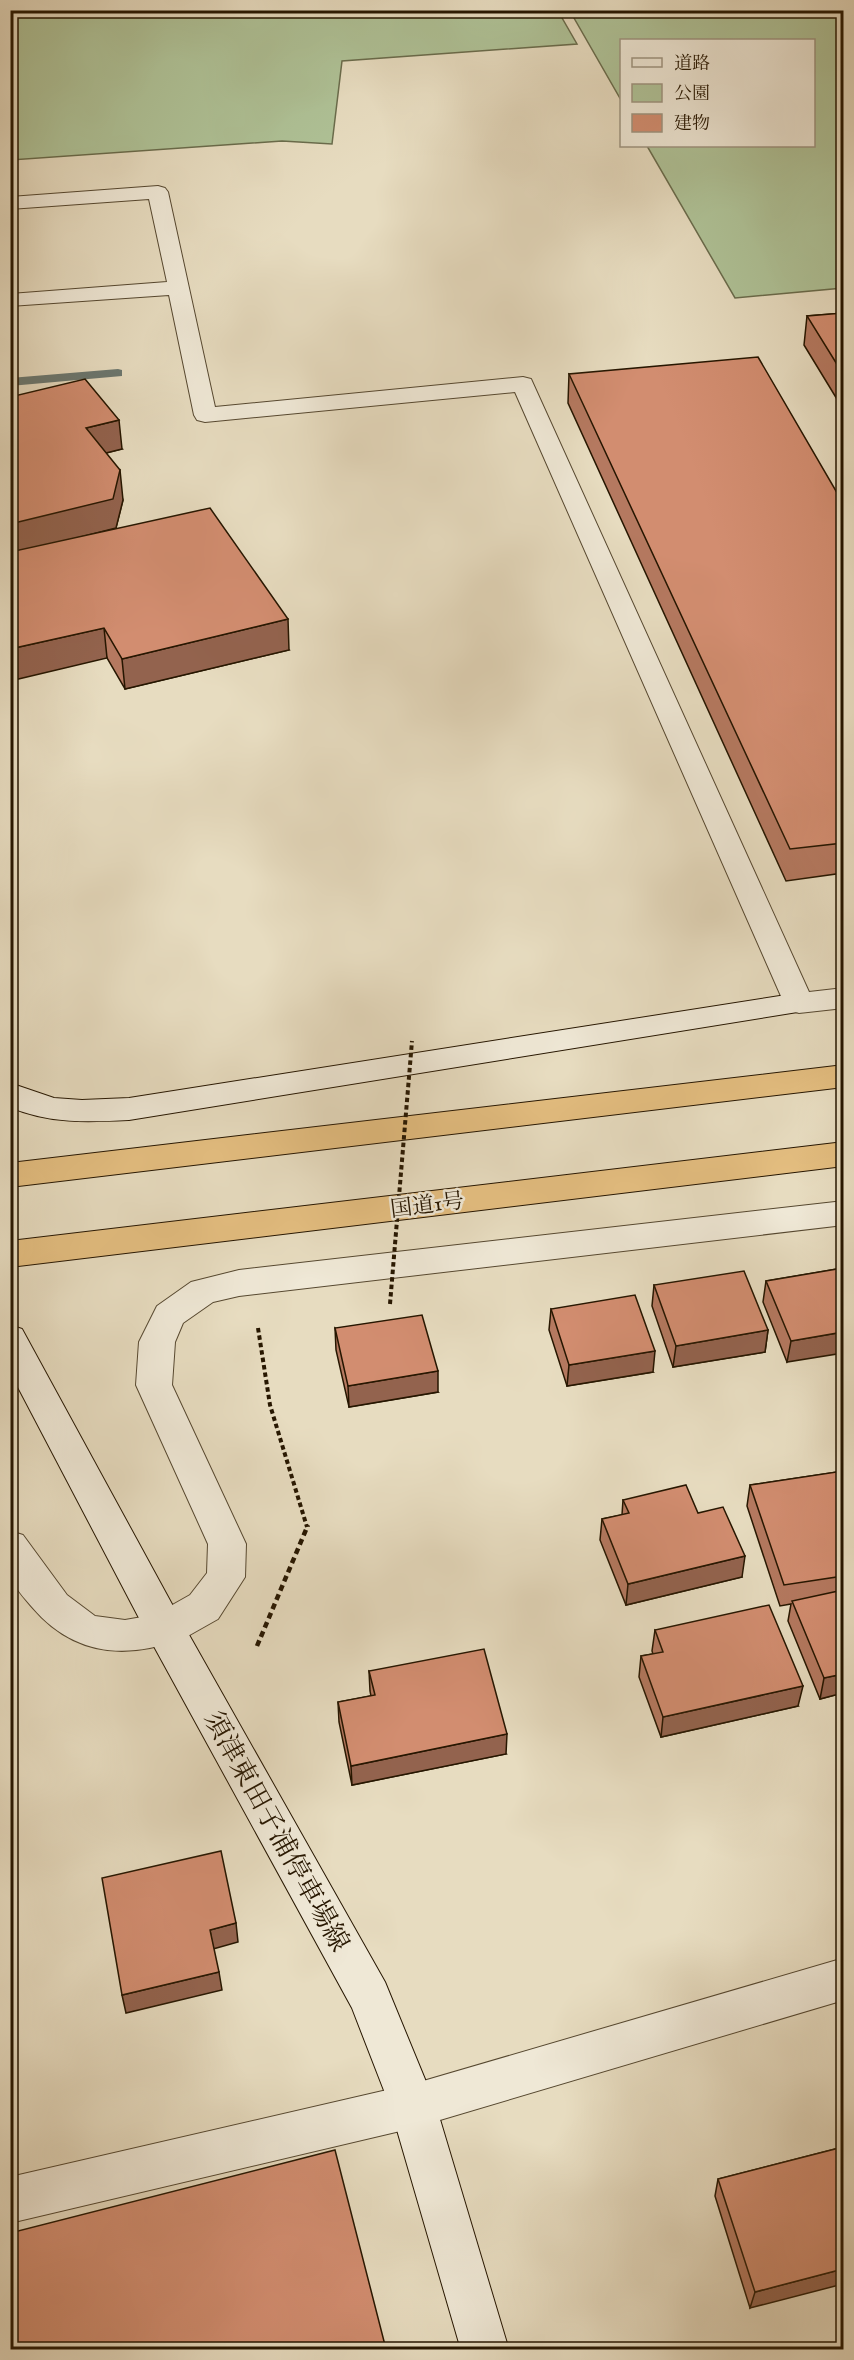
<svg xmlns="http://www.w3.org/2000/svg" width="854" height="2360" font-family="'IM FELL English','Noto Serif JP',serif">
	<rect width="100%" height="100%" fill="#e7dcc0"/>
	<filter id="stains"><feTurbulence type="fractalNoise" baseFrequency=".00333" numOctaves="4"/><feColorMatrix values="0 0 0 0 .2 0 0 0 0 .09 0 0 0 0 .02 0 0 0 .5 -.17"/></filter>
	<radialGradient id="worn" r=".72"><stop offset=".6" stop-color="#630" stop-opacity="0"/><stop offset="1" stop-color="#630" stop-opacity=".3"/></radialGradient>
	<g fill="#afc297" stroke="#6a6c4c" stroke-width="1.5">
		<polygon points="11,10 558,11 577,44 342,61 332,144 282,141 11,160"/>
		<polygon points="570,11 843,11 843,288 735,298 647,146 814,146 814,40 622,40 621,100"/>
	</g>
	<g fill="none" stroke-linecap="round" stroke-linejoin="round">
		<polygon fill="#6c7870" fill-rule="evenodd" points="118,369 122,370 122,376 10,386 10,378"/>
		<g stroke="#564830" stroke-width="2">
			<path id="lane" d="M10,1531l13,4 44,60 28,21 30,4 40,-7 13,5 6,11 -6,11c-55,20 -106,14 -146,-33 -7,-8 -18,-20 -21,-30 -4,-10 -1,-34 -1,-46z"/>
		</g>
		<g stroke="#564830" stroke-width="2">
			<g id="street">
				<polygon points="158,186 165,188 168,192 215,407 523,377 531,379 809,992 844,988 844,1008 799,1013 788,1010 784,1003 515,392 205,422 197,420 194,415 169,295 10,306 10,294 167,282 149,199 10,209 10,197"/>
				<polygon points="844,1201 844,1225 239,1296 213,1302 183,1323 175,1342 172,1385 246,1544 245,1577 218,1619 179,1641 165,1646 151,1641 146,1629 151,1617 190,1595 207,1573 208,1544 136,1385 139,1342 157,1306 191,1282 239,1270"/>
				<polygon points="844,1958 844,2000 413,2128 10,2223 10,2177 413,2084"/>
			</g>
		</g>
		<g stroke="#261600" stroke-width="2">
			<g id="secondary">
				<path d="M799,993l11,3 4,7 -4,7 -681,110c-41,2 -80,4 -119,-13v-24l44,15 28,2 47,-2z"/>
				<polygon points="10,1325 22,1329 179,1617 385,1982 436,2106 509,2350 461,2350 390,2106 352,2008 151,1641 10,1372"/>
			</g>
		</g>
		<g stroke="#261600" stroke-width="2">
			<g id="highway">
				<polygon points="844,1065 844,1087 10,1187 10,1163"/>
				<polygon points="844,1142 844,1166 10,1267 10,1241"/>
			</g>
		</g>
		<polyline stroke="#261600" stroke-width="4" stroke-dasharray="4.5 3" stroke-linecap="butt" points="258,1328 270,1405 307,1527"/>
		<polyline stroke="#261600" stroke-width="4.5" stroke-dasharray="6 4" stroke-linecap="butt" points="257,1646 308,1525"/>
		<use href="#lane" fill="#efe8d6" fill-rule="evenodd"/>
		<use href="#street" fill="#efe8d6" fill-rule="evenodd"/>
		<use href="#secondary" fill="#efe8d6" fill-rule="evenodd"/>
		<use href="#highway" fill="#e4be80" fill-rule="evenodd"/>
		<polyline stroke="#261600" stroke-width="4" stroke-dasharray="4.5 3" stroke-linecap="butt" points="390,1304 412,1041"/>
	</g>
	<g fill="#b57960" stroke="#261600" stroke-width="1.5">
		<polygon points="843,313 843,409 804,345 807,316"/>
		<polygon points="569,374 843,503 843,873 786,881 568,403"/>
		<polygon points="10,397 122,449 106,453 123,500 116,528 100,532 289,650 125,689 107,658"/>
		<polygon points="843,1268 787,1362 763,1302 766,1281"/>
		<polygon points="654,1285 768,1330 765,1352 673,1367 652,1306"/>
		<polygon points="551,1309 653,1372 567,1386 549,1330"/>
		<polygon points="335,1328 438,1392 349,1407 336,1350"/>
		<polygon points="843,1471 843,1693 820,1699 788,1621 791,1604 780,1606 747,1506 750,1485"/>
		<polygon points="623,1500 698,1513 742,1577 626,1605 600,1540 602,1519 622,1515"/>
		<polygon points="655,1630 798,1706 661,1737 639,1677 641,1656 653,1654 652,1651"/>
		<polygon points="369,1671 506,1754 352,1785 339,1722 338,1702 371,1696 370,1691"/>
		<polygon points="843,2147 750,2308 715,2196 718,2179"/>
	</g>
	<g fill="#93634e" stroke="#261600" stroke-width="1.5">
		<polygon points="119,420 122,449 90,457 86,428"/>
		<polygon points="120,470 123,500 116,528 10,555 10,524"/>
		<polygon points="288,619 289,650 125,689 122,659"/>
		<polygon points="104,628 107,658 10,681 10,649"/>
		<polygon points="768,1330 765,1352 673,1367 676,1346"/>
		<polygon points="843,1332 843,1353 787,1362 791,1341"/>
		<polygon points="655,1351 653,1372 567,1386 569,1365"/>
		<polygon points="438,1371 438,1392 349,1407 348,1386"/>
		<polygon points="745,1556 742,1577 626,1605 628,1584"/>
		<polygon points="843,1674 843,1693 820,1699 824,1678"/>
		<polygon points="803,1686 798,1706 661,1737 663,1717"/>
		<polygon points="507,1734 506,1754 352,1785 351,1766"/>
		<polygon points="236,1923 238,1942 213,1949 210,1930"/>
		<polygon points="219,1972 222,1990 126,2013 122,1995"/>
		<polygon points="843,2269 843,2284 750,2308 755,2292"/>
	</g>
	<g fill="#d28d70" stroke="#261600" stroke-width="1.5">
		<polygon points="843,313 843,374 807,316"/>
		<polygon points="758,357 843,503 843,843 790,849 569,374"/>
		<polygon points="85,379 119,420 86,428 120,470 113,499 10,524 10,397"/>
		<polygon points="210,508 288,619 122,659 104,628 10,649 10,552"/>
		<polygon points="843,1268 843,1332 791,1341 766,1281"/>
		<polygon points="744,1271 768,1330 676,1346 654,1285"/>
		<polygon points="635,1295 655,1351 569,1365 551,1309"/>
		<polygon points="422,1315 438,1371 348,1386 335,1328"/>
		<polygon points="843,1471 843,1560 842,1560 843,1566 843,1576 784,1585 750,1485"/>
		<polygon points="686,1485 698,1513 723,1507 745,1556 628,1584 602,1519 629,1513 623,1500"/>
		<polygon points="843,1590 843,1674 824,1678 792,1601"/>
		<polygon points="769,1605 803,1686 663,1717 641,1656 663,1652 655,1630"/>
		<polygon points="484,1649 507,1734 351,1766 338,1702 375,1695 369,1671"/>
		<polygon points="221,1851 236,1923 210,1930 219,1972 122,1995 102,1878"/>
		<polygon points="843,2147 843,2269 755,2292 718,2179"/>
		<polygon points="335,2150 386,2349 10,2349 10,2233"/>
	</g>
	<g text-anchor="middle" stroke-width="5" stroke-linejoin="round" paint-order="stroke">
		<g font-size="22" fill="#261600" stroke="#efe8d6">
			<text transform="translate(427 1204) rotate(-7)" y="8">国道1号</text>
		</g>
		<g font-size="27" fill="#261600" stroke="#efe8d6">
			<text transform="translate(277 1831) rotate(61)" y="9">須津東田子浦停車場線</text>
		</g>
	</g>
	<rect width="854" height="2360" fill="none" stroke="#e7dcc0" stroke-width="36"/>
	<rect x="12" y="12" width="830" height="2336" fill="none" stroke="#261600" stroke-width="3"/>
	<rect x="18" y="18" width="818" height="2324" fill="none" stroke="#261600" stroke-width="1.5"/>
	<rect x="620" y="39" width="195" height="108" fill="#efe8d6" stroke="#9f9480" stroke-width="1.5"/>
	<rect x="632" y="58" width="30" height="9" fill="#efe8d6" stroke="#9f9480" stroke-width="1.5"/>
	<text x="674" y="69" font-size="18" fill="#261600">道路</text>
	<rect x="632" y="84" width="30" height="18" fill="#afc297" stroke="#9f9480" stroke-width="1.5"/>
	<text x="674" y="99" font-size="18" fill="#261600">公園</text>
	<rect x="632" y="114" width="30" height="18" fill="#d28d70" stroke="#9f9480" stroke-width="1.5"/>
	<text x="674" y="129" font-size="18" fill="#261600">建物</text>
	<rect width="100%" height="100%" filter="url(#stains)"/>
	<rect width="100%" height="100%" fill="url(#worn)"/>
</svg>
